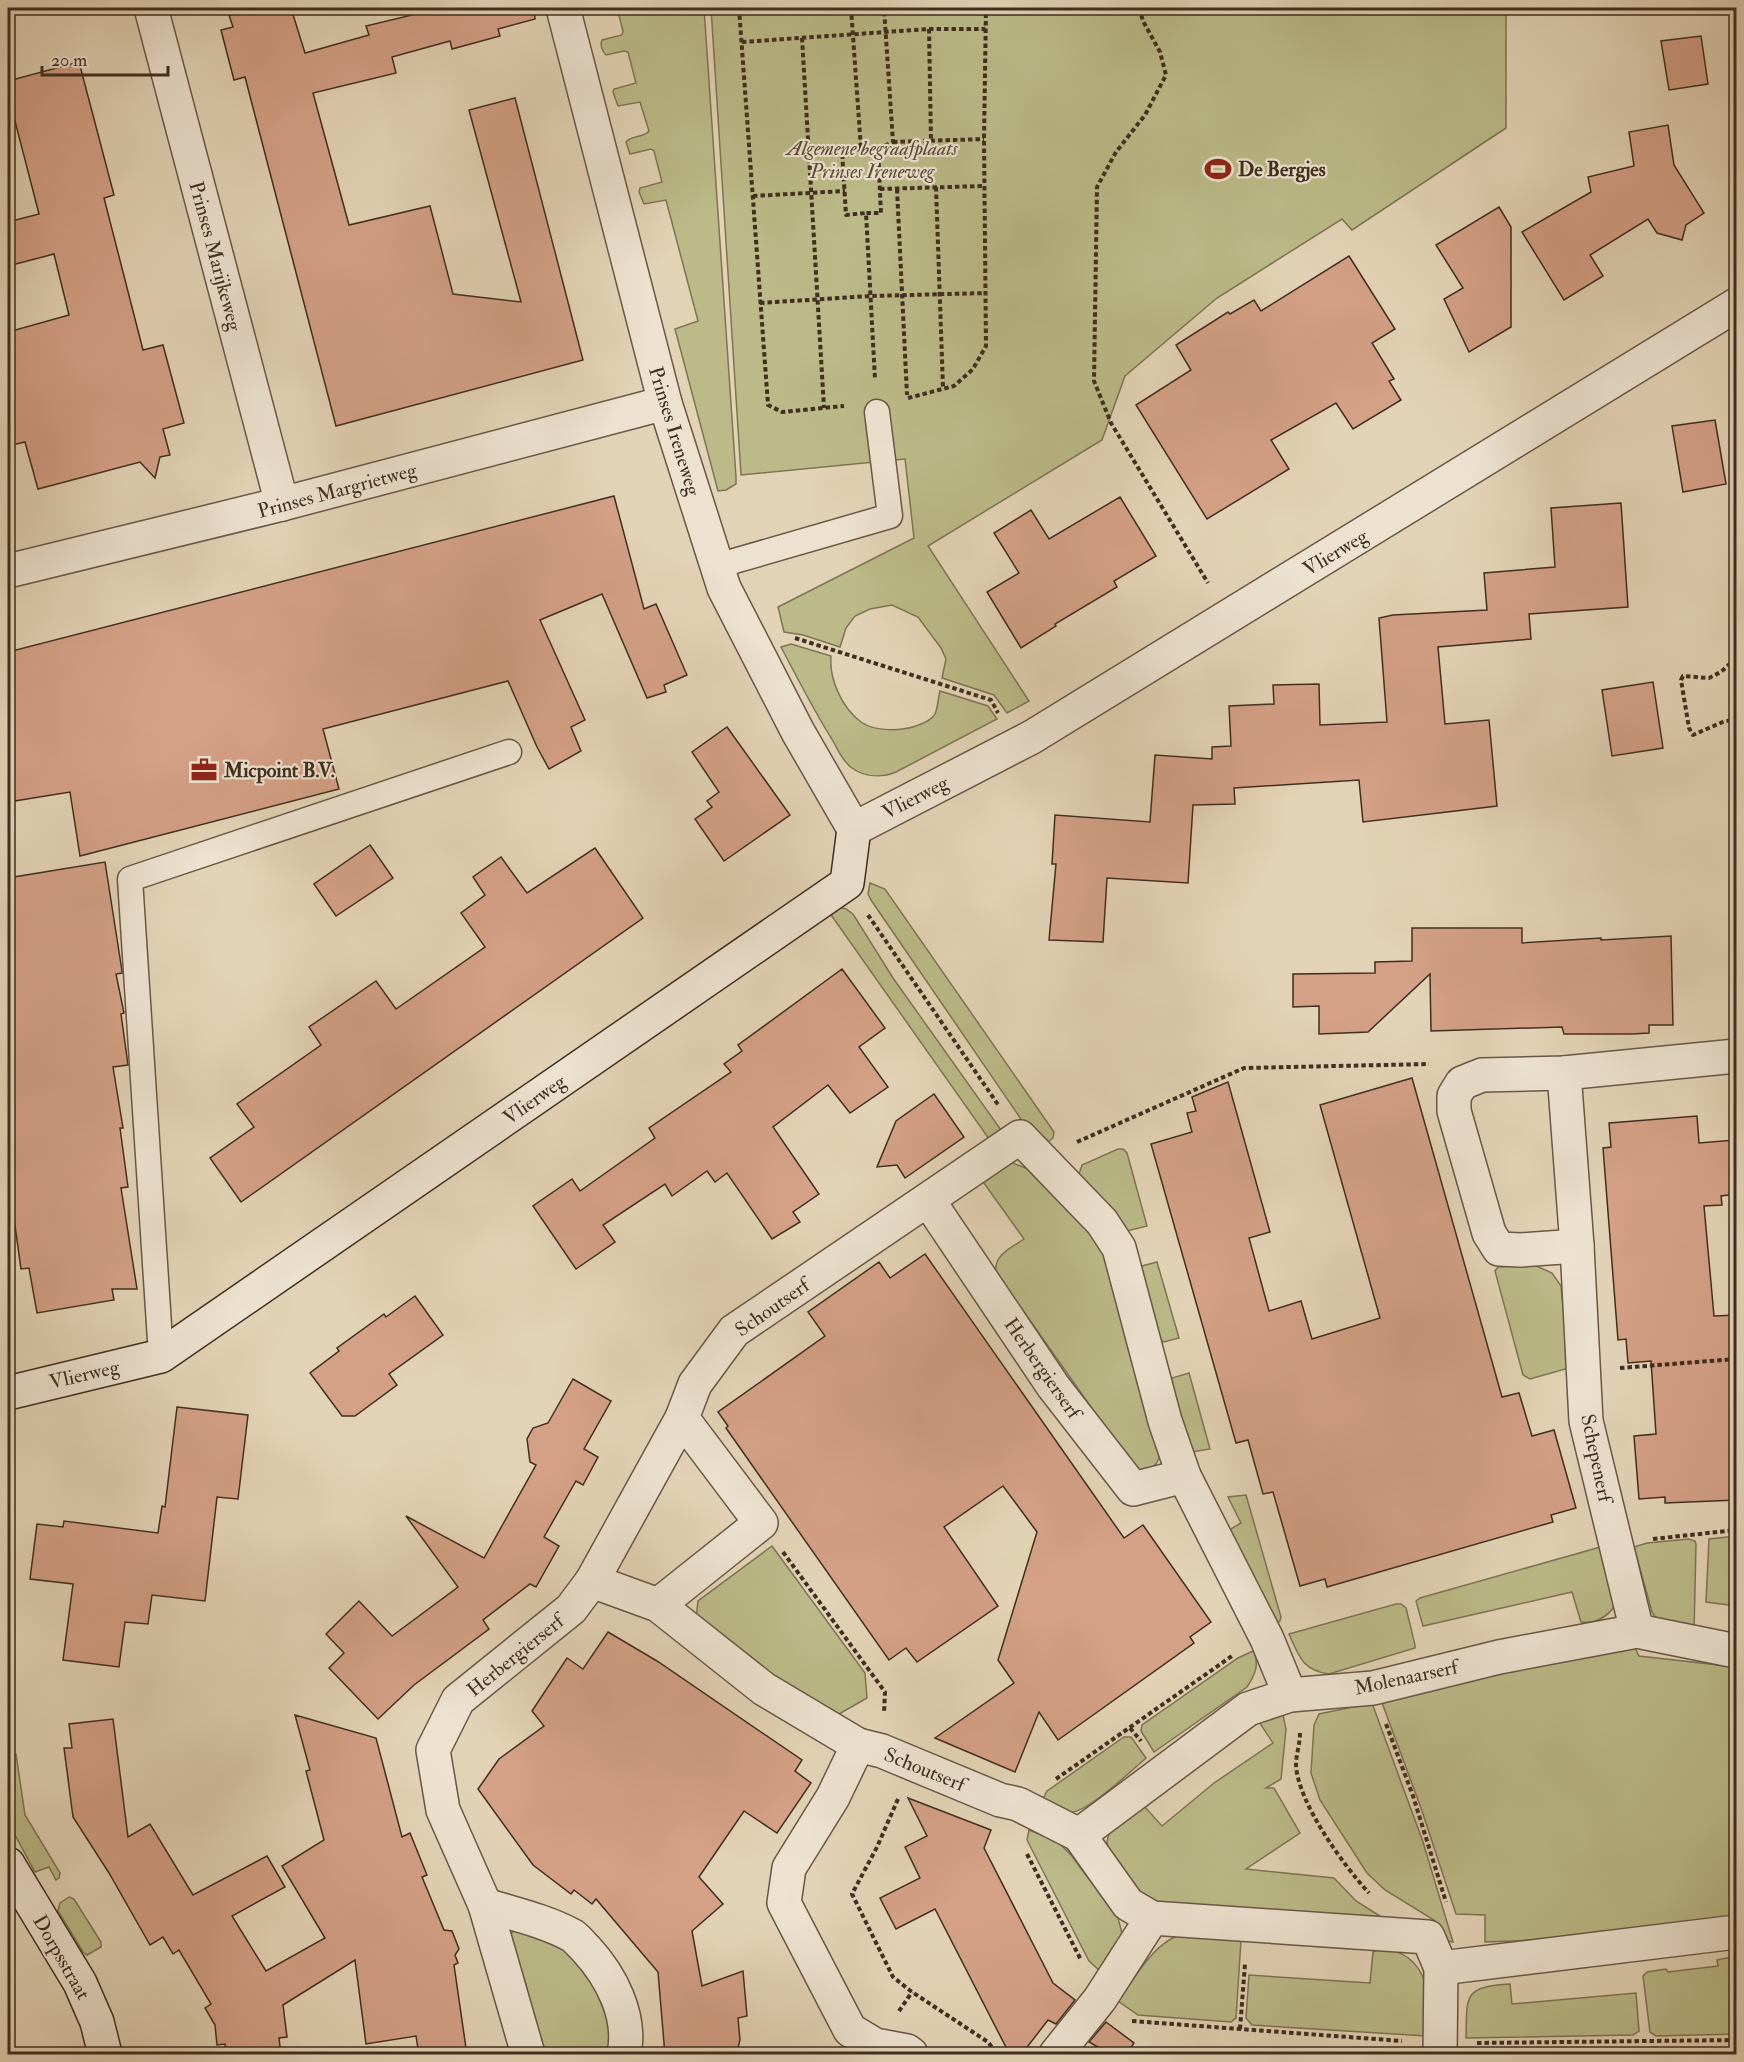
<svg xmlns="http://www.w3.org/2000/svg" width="1744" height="2062" font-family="'IM FELL Double Pica',serif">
	<rect width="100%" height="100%" fill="#e3d3b6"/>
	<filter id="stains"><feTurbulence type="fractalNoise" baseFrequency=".00333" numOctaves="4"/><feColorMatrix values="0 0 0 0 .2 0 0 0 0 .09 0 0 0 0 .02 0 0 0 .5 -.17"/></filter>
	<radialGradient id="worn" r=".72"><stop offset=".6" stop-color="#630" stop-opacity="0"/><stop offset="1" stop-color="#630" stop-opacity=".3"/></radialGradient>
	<g fill="#bbba88" stroke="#7e7454" stroke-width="1.5">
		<path d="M617,8h87l32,469v7l-10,6 -8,1 -43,-162 23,-8 -32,-121 -22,4 -5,-12 1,-4 22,-6 -8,-31 -3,-2 -21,5 -4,-12c5,-7 18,-4 23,-11l-9,-29 -22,4 -5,-14 1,-3 22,-6 -8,-31 -4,-1 -18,4c-4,-3 -6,-11 -4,-15l20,-5 1,-4z"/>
		<polygon points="711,8 1506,8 1506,128 1352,230 1342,219 1217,298 1125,376 1102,440 928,546 1029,701 1007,713 994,695 942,678 946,659 941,648 918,617 892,605 870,609 855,616 846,628 840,647 803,635 784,632 778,607 914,538 905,459 741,475"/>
		<path d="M791,644l40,12c-2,23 11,52 30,66 14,10 40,9 55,4 7,-3 15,-5 19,-12 3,-7 3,-16 5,-23l48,15 9,13 -101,53c-15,6 -31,5 -44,-4 -9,-6 -14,-18 -19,-27 -19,-30 -35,-62 -52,-94z"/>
		<polygon points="870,883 885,889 1054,1132 1053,1138 1044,1145 1025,1125 871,900 868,894"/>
		<polygon points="839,907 846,909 853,914 893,978 1001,1130 989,1139 829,912"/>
		<polygon points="1118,1149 1123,1149 1127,1153 1147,1226 1127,1231 1078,1177 1082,1165"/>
		<path d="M1006,1163h7l15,6 62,63 11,15 6,14 54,193c-5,12 -11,20 -25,17l-140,-199c-3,-17 17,-25 28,-33l-43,-60z"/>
		<polygon points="1157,1262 1179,1338 1164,1342 1160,1340 1139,1271 1142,1266"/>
		<polygon points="1534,1265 1552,1273 1561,1286 1569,1368 1530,1379 1523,1375 1495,1271 1498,1267"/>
		<polygon points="1189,1373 1210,1449 1192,1452 1170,1384 1172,1378"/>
		<polygon points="1246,1495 1281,1617 1280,1621 1274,1625 1229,1530 1241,1523 1228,1497"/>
		<polygon points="1736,1536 1736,1606 1706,1602 1709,1539"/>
		<polygon points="1689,1539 1695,1541 1696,1544 1694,1632 1660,1624 1652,1612 1634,1547 1647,1543"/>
		<polygon points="772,1546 865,1673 867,1698 832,1718 696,1619 698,1601"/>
		<path d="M1604,1546l11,59c-7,12 -20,19 -34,17l-9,-30 -149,34 -7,-25 4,-3z"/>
		<path d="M1396,1604h5l5,4 9,37v3l-86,26c-27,-4 -30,-18 -40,-40z"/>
		<polygon points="1627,1646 1635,1648 1639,1656 1736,1667 1736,1916 1568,1939 1485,1942 1485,1915 1456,1914 1421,1808 1381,1700 1497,1671"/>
		<path d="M1253,1651c7,13 2,24 -6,36l-93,65 -13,-21 1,-6 96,-67z"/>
		<polygon points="1372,1703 1423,1842 1453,1942 1448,1941 1434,1920 1385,1890 1367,1873 1320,1800 1311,1773 1314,1725 1319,1714"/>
		<polygon points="1282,1711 1286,1729 1281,1779 1266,1788 1274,1788 1300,1833 1246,1869 1334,1878 1356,1901 1380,1916 1377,1918 1156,1904 1142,1897 1109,1852 1107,1842 1109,1833 1144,1806 1162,1826 1214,1783 1273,1743 1257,1719"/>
		<path d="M1124,1737h7l15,21c-15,13 -55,51 -73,54 -11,2 -23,-4 -33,-8l7,-13z"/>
		<polygon points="16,1754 25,1815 60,1873 59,1878 56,1880 49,1867 35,1872 15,1835 8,1816 8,1755"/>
		<polygon points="1029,1830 1057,1841 1071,1855 1118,1918 1123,1937 1102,1973 1089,1961 1027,1840"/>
		<polygon points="69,1897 74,1899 101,1942 101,1947 87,1955 83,1952 58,1911 60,1903"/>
		<polygon points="519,1928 551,1935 599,1980 614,2054 541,2054 526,1985 510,1941 512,1932"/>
		<path d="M1179,1935l62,5 -5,78 -5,4 -93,-7 -20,-14c17,-23 33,-55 61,-66z"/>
		<path d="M1379,1949c22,-1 40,13 46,34 4,14 1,38 1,53l-174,-11 -6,-7 3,-43 121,8 3,-31z"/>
		<polygon points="1736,1956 1736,2034 1656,2036 1650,2032 1643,1976 1647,1972 1666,1969 1668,1972 1718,1966 1717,1960"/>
		<path d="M1510,1984l2,20 124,-11 3,38 -6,4 -167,3c1,-43 -3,-51 44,-54z"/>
	</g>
	<g fill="#d4a086" stroke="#402e20" stroke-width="1.5">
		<polygon points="257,8 291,8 305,53 369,35 366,26 441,8 534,8 535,19 498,29 500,36 452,49 450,41 392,57 396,73 313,93 349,225 430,206 453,294 521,302 469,110 515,98 583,360 336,426 245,77 234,80 221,30 233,27 229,15"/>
		<polygon points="1701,36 1708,84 1669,90 1661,41"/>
		<polygon points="79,62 114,195 104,198 143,350 163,345 184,423 163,429 170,455 160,457 155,478 140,462 38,489 25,442 8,446 8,332 69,315 54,254 8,266 8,222 39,214 8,94 8,81"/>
		<polygon points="1668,125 1674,165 1704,213 1686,225 1682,240 1657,233 1648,219 1590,255 1603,276 1564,300 1522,232 1591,192 1588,177 1634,166 1629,132"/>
		<polygon points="1499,207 1511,227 1511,327 1469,352 1444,299 1463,288 1436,245"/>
		<polygon points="1349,256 1395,329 1372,343 1394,379 1389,381 1401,400 1353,429 1336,403 1271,440 1289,469 1207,519 1136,405 1191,370 1176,345 1228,312 1230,314 1254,300 1261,311"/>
		<polygon points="1715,420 1726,484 1683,492 1672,426"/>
		<polygon points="614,496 644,609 656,604 687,675 664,685 666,692 647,698 602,594 540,620 585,720 571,727 581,751 549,769 537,747 508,681 323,729 339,789 80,856 70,792 8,802 8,652"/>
		<polygon points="1120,497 1156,556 1114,581 1117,587 1055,624 1056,626 1021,648 987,592 1019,573 994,533 1031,510 1049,539"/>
		<polygon points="1621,503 1628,607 1529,614 1531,639 1438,647 1445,724 1489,720 1497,806 1363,822 1359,780 1234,788 1235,804 1193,805 1188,883 1107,878 1103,942 1049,940 1056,864 1052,864 1055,815 1150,822 1155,755 1212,759 1212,747 1231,746 1229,706 1274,704 1273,685 1319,684 1320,725 1387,722 1379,618 1393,615 1487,610 1484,573 1555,567 1551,508"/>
		<polygon points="1653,682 1663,748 1612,756 1602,690"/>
		<polygon points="727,727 790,815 724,861 695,819 712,807 707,801 719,792 692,752"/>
		<polygon points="370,845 393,878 336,916 314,884"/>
		<polygon points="595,848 643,918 241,1202 210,1158 254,1127 237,1104 321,1045 309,1027 376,981 396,1009 485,947 461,913 485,895 473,877 501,857 527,893"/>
		<polygon points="105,862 122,971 122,973 116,974 124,1013 121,1014 128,1065 113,1067 123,1128 120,1128 128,1187 121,1188 137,1289 112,1289 114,1300 37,1313 29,1268 21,1269 8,1175 8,878"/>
		<polygon points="1412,928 1522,928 1522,943 1601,938 1601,940 1671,936 1673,1025 1649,1025 1649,1033 1632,1034 1564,1034 1562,1027 1431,1031 1430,974 1368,1032 1319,1034 1319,1006 1293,1007 1293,974 1375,973 1375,962 1412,961"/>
		<polygon points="842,969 885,1028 859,1047 888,1087 850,1113 828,1085 773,1127 819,1194 793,1212 800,1222 772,1239 727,1173 715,1182 707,1171 672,1196 665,1184 603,1225 615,1242 576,1269 533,1206 572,1179 580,1191 655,1138 649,1128 731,1072 724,1064 742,1051 738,1045"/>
		<polygon points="1412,1078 1502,1397 1519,1393 1532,1436 1554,1430 1576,1508 1551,1515 1553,1522 1327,1587 1325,1579 1300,1586 1273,1492 1263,1494 1248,1440 1236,1443 1151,1144 1192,1132 1187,1113 1196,1111 1192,1097 1228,1082 1270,1232 1249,1238 1269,1311 1301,1301 1312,1339 1380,1318 1320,1105"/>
		<polygon points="934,1094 964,1137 905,1178 897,1165 877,1167 896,1121"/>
		<polygon points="1697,1116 1699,1143 1735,1140 1737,1194 1721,1196 1722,1205 1704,1206 1714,1316 1737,1315 1737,1500 1665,1503 1665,1497 1639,1499 1634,1436 1656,1434 1651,1361 1628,1363 1626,1339 1618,1340 1603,1148 1611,1147 1609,1123"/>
		<polygon points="925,1254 1124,1538 1143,1525 1211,1622 1190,1637 1194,1643 1058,1740 1039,1712 1015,1772 935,1738 1014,1683 998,1660 1037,1532 1003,1486 944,1527 998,1606 917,1662 906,1648 889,1660 726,1428 728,1426 718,1412 825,1336 808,1312 879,1262 890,1278"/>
		<polygon points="415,1296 443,1335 389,1374 397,1385 355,1416 342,1416 310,1373 339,1351 337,1348 384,1314 386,1317"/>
		<polygon points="573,1379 611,1401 584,1449 598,1457 583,1485 576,1481 544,1537 559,1546 536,1587 530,1584 483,1620 489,1629 414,1685 378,1719 329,1668 344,1653 326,1634 359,1601 392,1636 458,1587 406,1516 484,1558 536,1465 530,1462 527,1439 533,1428 548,1423"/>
		<polygon points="177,1407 248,1415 238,1499 217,1497 205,1601 152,1595 148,1624 125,1622 119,1667 63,1660 73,1584 30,1579 37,1524 63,1527 64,1521 158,1533 162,1506 165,1507"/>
		<polygon points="608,1632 657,1661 802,1760 795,1771 811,1783 777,1833 744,1811 699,1877 723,1904 692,1931 702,1986 743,1971 747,2016 738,2018 740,2040 736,2055 665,2055 658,1972 596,1899 592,1904 574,1890 571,1894 533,1865 478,1789 499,1759 544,1726 532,1711 567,1658 583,1669"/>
		<polygon points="295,1715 376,1738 402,1837 410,1833 427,1875 422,1877 444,1930 452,1931 459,1949 455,1955 458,1963 454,1965 467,2055 419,2055 416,2036 366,2044 355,1960 283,2005 287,2037 279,2038 281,2055 226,2055 225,2044 217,2045 215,2025 205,2008 211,2004 179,1950 173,1954 163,1937 150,1945 109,1873 73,1817 64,1748 72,1748 69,1724 113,1719 128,1837 150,1824 193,1895 267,1856 285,1887 232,1916 266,1971 325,1938 282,1866 324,1840 306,1771 310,1770"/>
		<polygon points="908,1798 991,1830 984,1848 1053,1983 1075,2000 1056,2024 1048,2020 1021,2055 1010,2055 935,1909 896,1929 880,1898 920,1878 905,1847 927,1836"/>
		<polygon points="1106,2022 1134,2043 1126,2055 1112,2055 1089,2042"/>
	</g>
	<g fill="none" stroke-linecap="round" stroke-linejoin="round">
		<g stroke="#695746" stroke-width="27">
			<g id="lane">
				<polyline points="717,566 890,516 877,412"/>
				<polyline points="161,1356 130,879 509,752"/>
			</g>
		</g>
		<g stroke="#695746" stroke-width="36">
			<g id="street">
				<polyline points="151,8 282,504"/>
				<polyline points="563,8 665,403 724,588 798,732 854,829 1032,737 1736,305"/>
				<polyline points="8,571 282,504 665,403"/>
				<polyline points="1564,1073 1577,1246 1586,1421 1637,1631"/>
				<polyline points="928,1200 1053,1386 1133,1489 1184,1476"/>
				<polyline points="1577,1246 1521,1250 1499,1249 1489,1233 1454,1111 1454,1096 1462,1083 1482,1075 1564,1073 1736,1056"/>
				<polyline points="592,1581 658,1605 764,1689 858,1745 882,1751 1000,1800 1018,1804 1079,1835 1128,1904 1152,1918 1428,1937 1441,1968 1440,2054"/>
				<polyline points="658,1605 761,1523 682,1418 695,1384 734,1331 1020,1137 1102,1222 1119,1248 1165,1421 1184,1476 1267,1639 1290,1695"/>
				<polyline points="858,1745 833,1797 789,1868 784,1903 850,2030 875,2045 907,2051 911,2054"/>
				<polyline points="1079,1835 1248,1709 1290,1695 1373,1688 1499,1657 1637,1631 1736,1651"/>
				<path d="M485,1905c29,9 61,16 88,31 5,4 9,9 13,13 25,27 46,67 38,105"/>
				<polyline points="1441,1968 1736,1932"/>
				<polyline points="528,2054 485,1905 443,1810 433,1750 458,1700 571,1609 592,1581 682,1418"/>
				<polyline points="1056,2054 1100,1999 1152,1918"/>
			</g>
		</g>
		<g stroke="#402e20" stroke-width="36">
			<g id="secondary">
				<polyline points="8,1393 161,1356 847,883 854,829"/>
				<polyline points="8,1864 80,1983 97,2022 105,2054"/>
			</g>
		</g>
		<g stroke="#402e20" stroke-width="4" stroke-dasharray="4.5 3" stroke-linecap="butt">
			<polyline points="739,8 768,405 782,412 844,406"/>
			<polyline points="851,8 861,149 878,149 881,213 866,213 875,379"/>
			<polyline points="1139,8 1143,21 1160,52 1166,75 1145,115 1116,152 1097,187 1094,381 1111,423 1208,583"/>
			<polyline points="929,29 931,141"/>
			<polyline points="802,38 824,408"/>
			<polyline points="742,42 929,29 985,29"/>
			<polyline points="893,142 984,139"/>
			<polyline points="861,149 842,151 846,215 866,213"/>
			<polyline points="878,149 893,142 884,8"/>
			<polyline points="936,187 943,388"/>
			<polyline points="880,189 984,186"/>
			<polyline points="897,189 907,395"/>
			<polyline points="753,196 845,191"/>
			<polyline points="760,303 871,296 987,293"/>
			<polyline points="908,398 954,386 973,369 986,346 984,139 986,8"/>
			<polyline points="795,638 991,700 998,713"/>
			<polyline points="1736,658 1721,672 1709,678 1683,676 1681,680 1689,728 1693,735 1725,721 1736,720"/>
			<polyline points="868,915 999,1106"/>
			<polyline points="1077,1142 1244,1068 1429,1064"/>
			<polyline points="1620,1368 1736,1359"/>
			<polyline points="1653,1539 1736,1530"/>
			<polyline points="783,1552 885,1692 884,1713"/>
			<polyline points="1386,1724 1413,1796 1446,1902"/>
			<polyline points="1130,1728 1141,1741"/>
			<path d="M1300,1733c0,11 -4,22 -4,32 2,38 48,101 73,128"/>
			<polyline points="1056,1779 1232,1656"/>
			<polyline points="898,1799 877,1847 852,1894 893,1977 912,1992 988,2042 997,2054"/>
			<polyline points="1027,1854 1081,1960"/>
			<polyline points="899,2011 912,1992"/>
			<polyline points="1132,2021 1402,2041"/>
			<polyline points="1240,2029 1245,1964"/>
			<polyline points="1477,2043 1736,2040"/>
		</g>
		<use href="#lane" stroke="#ede2d0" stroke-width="24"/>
		<use href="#street" stroke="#ede2d0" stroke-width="33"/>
		<use href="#secondary" stroke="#ede2d0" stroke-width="33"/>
	</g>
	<defs>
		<g id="stadium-bare" transform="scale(2.07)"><path d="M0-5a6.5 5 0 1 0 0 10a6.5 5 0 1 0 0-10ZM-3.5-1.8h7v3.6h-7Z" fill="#8f2418" stroke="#ede2d0" stroke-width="2.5" paint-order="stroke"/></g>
		<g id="office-bare" transform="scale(2.07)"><path d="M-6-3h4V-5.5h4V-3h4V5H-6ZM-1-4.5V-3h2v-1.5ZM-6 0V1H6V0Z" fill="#8f2418" stroke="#ede2d0" stroke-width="2.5" paint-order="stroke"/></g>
	</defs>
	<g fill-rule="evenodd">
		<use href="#stadium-bare" x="1218" y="169"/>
		<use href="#office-bare" x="204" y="770"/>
	</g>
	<g text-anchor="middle" stroke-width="4.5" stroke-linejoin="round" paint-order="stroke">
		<g font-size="20" font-style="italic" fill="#594a35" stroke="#ede2d0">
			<text x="872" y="155">Algemene begraafplaats<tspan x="872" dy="23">Prinses Ireneweg</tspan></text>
		</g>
		<g font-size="20" font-weight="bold" fill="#402e20" stroke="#ede2d0" text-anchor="start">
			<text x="1238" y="176">De Bergjes</text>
			<text x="224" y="777">Micpoint B.V.</text>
		</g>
		<g font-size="20" fill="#402e20" stroke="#ede2d0">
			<text transform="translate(216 256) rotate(75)" y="7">Prinses Marijkeweg</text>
			<text transform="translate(675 431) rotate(73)" y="7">Prinses Ireneweg</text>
			<text transform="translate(337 490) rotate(-15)" y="7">Prinses Margrietweg</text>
			<text transform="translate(1335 552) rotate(-31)" y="7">Vlierweg</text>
			<text transform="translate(915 797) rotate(-27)" y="7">Vlierweg</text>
			<text transform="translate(534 1099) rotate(-35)" y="7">Vlierweg</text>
			<text transform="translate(772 1307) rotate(-35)" y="7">Schoutserf</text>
			<text transform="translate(1043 1368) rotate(55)" y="7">Herbergierserf</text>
			<text transform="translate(84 1374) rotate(-13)" y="7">Vlierweg</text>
			<text transform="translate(1597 1458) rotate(78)" y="7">Schepenerf</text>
			<text transform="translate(515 1655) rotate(-39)" y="7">Herbergierserf</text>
			<text transform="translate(1406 1677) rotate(-12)" y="7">Molenaarserf</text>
			<text transform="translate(925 1769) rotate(22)" y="7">Schoutserf</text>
			<text transform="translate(62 1957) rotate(60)" y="7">Dorpsstraat</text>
		</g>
	</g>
	<rect width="1744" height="2062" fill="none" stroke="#e3d3b6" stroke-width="30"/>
	<rect x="9" y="9" width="1726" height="2044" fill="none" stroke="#402e20" stroke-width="3"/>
	<rect x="15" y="15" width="1714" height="2032" fill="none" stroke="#402e20" stroke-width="1.5"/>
	<path d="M42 66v9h126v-9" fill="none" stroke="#402e20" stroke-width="3"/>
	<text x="51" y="66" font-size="18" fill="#402e20" stroke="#ede2d0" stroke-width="4.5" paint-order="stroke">20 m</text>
	<rect width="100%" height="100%" filter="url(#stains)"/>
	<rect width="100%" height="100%" fill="url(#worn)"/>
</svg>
